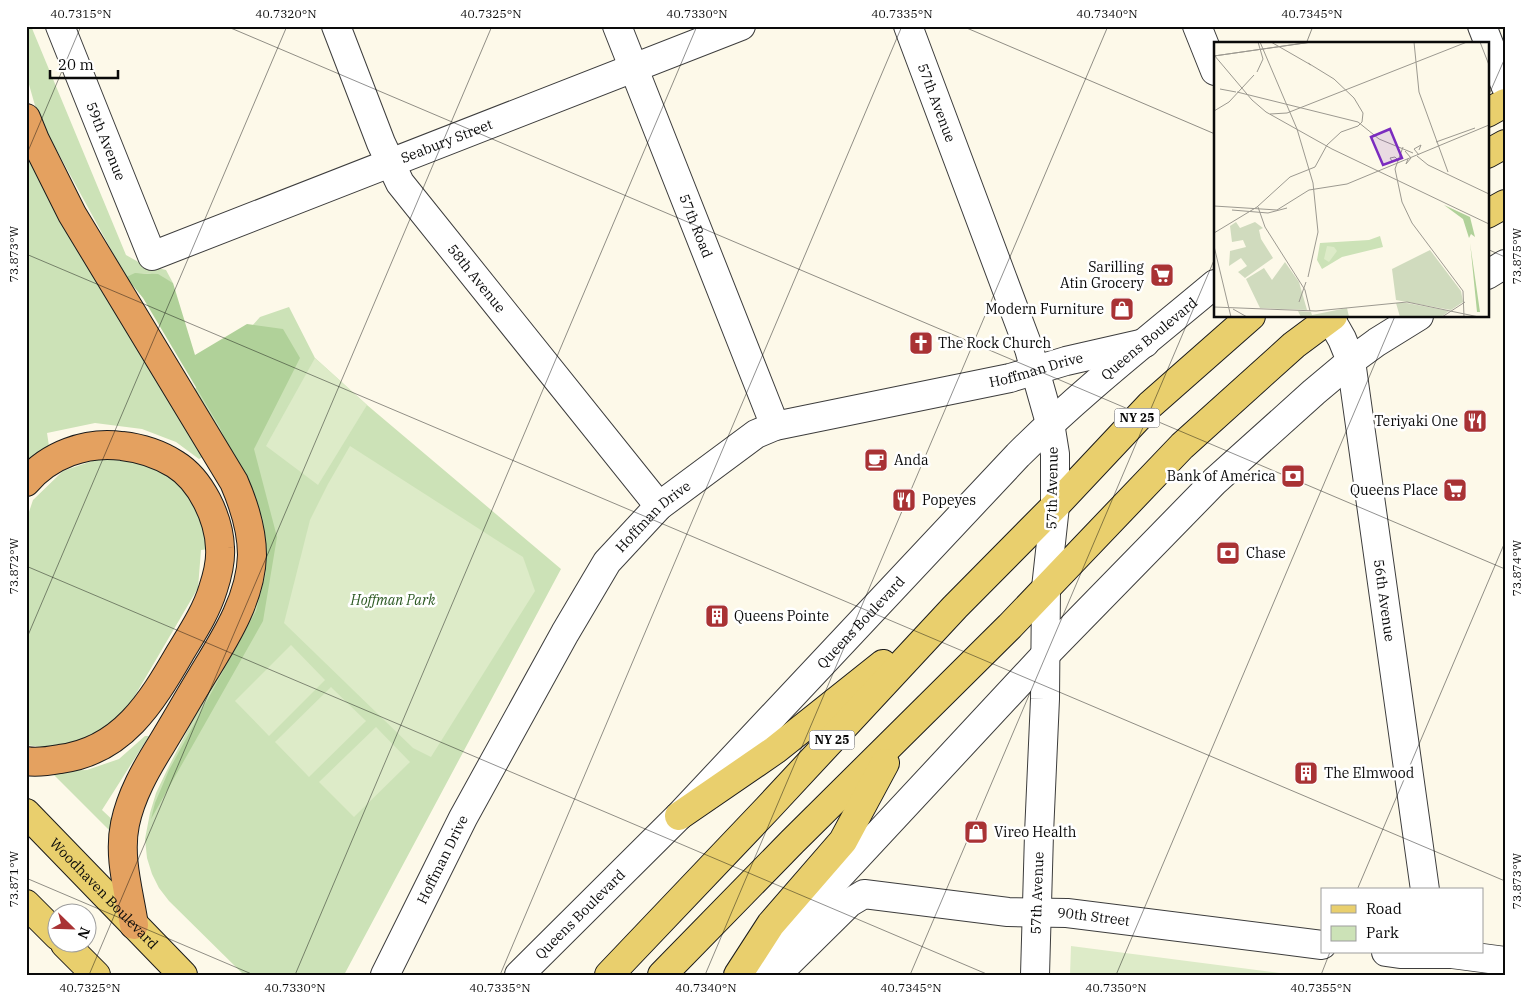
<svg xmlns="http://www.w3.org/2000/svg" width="1531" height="1001" font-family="'IBM Plex Serif',serif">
	<rect width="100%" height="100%" fill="#fdf9e9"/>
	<g fill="#cce2b7">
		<path d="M26,26h5l95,229 16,9 24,6 7,13c-17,-9 -28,-14 -47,-6l-88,-161 -12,-42z"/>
		<polygon points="26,148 204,456 199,459 176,442 142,429 95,423 47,433 49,446 26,463"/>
		<polygon points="289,307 315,358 367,405 561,569 344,975 244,975 169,901 159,888 152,874 147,858 145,839 150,813 156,793 169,766 211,685 253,613 260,591 193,391 260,317"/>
		<polygon points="104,457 142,458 175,474 203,511 209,549 201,550 198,588 123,716 92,740 50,748 26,745 26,521 33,500 63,471"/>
		<polygon points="145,736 149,736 102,810 118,825 117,838 50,771 87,770 119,759"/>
	</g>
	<polygon fill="#b0d199" points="135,273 158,274 173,283 195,355 247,324 283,329 300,358 254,449 277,537 263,621 151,819 155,803 169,770 256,611 266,572 263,519 219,426 143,298 126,277"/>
	<g fill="#ddebc8">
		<polygon points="315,358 367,405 318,485 266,446"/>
		<polygon points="350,446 523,557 535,591 431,757 413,748 284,623 310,520 328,484"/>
		<polygon points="291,645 325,680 269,736 235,701"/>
		<polygon points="331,687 366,721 309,777 275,742"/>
		<polygon points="376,727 410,762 354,817 319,782"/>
		<polygon points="1071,946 1296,975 1070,975"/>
	</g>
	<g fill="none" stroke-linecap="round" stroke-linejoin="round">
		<g stroke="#3d3d3d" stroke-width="30">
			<g id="minor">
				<path id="s1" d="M60,26l92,230 589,-230"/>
				<path id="s2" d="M336,26l45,117 19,40 259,323"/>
				<path id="s3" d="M617,26l158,400"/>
				<path id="s4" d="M908,26l121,323 21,74 5,31v52l-9,82 -1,111 -6,135 -4,141"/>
				<polyline points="1197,26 1215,71"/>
				<polyline points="1482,26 1505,85"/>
				<polyline points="1487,275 1505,264"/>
				<path id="s5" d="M1329,316l13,23 9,22 74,529"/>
				<polyline points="1386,952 1400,954 1452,954 1505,961"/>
				<path id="s6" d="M385,975l78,-157 102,-185 42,-71 52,-56 97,-72 19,-8 235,-48 56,-17 79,-18"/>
				<path id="s7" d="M519,975l160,-159 339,-361c61,-61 130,-115 197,-171"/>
				<polyline points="747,975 1046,654 1215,481 1314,392 1351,361 1377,342 1419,316"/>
				<path id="s8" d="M776,975l73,-72 15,-9 144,18 59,1 255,32"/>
			</g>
		</g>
		<g stroke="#1b1b1b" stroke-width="30">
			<g id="major">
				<polyline points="1487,113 1505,103"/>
				<polyline points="1487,154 1505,144"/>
				<polyline points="1487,214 1505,204"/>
				<path id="s9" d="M26,813l157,162"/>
				<polyline points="679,816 775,750 883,664"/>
				<polyline points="26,904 58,936"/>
				<polyline points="65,944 96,975"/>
				<polyline points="609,975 767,809 955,607 1055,506 1150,405 1251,316"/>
				<polyline points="662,975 792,842 1010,626 1182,446 1294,345 1333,316"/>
				<polyline points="738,975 771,924 843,841 885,763"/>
			</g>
		</g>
		<g stroke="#1b1b1b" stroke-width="30">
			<g id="highway">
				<path d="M26,118l9,22 37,74 162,268c10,23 18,47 18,73 -1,44 -28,85 -50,121 -14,23 -27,46 -41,69 -15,24 -30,50 -36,79 -7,33 4,68 9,101"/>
				<path d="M26,482c23,-27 60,-41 96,-36 18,2 37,8 53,18 26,16 44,54 45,84 1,13 -3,29 -7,41 -7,23 -21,44 -33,64 -29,50 -58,98 -120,106 -11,2 -23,4 -34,2"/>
			</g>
		</g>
		<use href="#minor" stroke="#fff" stroke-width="28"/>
		<use href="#major" stroke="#e9cf6d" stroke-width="28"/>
		<use href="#highway" stroke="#e4a160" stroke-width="28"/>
	</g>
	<path fill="none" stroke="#0a0a0a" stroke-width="1" stroke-opacity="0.45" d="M226,26l1279,543M962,26l253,108M1306,44l7,-18M1487,99l18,-41M26,156l55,-130M1487,249l18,8M26,254l1479,627M26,566l963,409M26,640l261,-614M26,878l228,97M1357,890l148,-348M89,975l403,-949M295,975l402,-949M500,975l402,-949M705,975l403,-949M910,975l305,-717M1116,975l279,-659M1321,975l9,-23"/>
	<defs>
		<g id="supermarket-square" transform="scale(1.25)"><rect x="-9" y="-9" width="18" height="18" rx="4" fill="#a93234" stroke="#fff"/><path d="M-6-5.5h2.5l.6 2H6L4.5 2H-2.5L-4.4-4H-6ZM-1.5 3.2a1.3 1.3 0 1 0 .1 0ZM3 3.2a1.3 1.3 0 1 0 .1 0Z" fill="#fff"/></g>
		<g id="shop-square" transform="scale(1.25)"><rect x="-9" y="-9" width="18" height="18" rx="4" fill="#a93234" stroke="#fff"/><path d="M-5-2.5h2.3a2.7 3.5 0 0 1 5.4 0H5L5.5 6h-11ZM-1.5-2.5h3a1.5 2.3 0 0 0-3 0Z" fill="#fff"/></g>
		<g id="church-square" transform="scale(1.25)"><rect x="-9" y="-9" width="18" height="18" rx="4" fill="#a93234" stroke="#fff"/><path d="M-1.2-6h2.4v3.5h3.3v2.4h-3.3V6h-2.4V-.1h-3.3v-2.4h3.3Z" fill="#fff"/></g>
		<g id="restaurant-square" transform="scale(1.25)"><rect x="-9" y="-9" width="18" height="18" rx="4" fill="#a93234" stroke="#fff"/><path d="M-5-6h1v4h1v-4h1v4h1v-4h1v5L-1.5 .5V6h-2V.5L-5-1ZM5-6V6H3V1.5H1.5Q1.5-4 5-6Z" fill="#fff"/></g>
		<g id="cafe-square" transform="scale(1.25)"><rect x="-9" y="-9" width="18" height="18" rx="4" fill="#a93234" stroke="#fff"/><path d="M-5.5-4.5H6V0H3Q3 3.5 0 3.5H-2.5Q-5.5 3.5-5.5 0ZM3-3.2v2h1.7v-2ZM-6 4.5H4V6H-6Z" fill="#fff"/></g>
		<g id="bank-square" transform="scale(1.25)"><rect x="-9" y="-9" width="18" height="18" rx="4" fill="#a93234" stroke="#fff"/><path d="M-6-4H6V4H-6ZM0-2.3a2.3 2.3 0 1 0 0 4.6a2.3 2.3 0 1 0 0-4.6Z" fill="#fff"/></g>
		<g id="building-square" transform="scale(1.25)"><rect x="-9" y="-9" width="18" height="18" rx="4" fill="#a93234" stroke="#fff"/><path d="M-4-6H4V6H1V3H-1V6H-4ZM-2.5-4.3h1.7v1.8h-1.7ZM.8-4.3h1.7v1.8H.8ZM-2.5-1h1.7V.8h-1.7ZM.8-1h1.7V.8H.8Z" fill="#fff"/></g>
	</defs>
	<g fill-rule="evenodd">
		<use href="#supermarket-square" x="1162" y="275"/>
		<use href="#shop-square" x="1122" y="309"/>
		<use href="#church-square" x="921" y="343"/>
		<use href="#restaurant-square" x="1475" y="421"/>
		<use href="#cafe-square" x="876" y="460"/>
		<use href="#bank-square" x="1293" y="476"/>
		<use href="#supermarket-square" x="1455" y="490"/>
		<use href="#restaurant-square" x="904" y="500"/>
		<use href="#bank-square" x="1228" y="553"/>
		<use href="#building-square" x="717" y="616"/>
		<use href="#building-square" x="1306" y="773"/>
		<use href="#shop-square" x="976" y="832"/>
	</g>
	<g text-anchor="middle" stroke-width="5" stroke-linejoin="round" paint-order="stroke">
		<g fill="#fff" stroke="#545454" stroke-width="1">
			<rect x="1114.5" y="408.5" width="45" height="19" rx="4"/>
			<rect x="809.5" y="730.5" width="45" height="19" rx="4"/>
		</g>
		<g font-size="12" font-weight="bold" fill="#0a0a0a">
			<text x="1137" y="422">NY 25</text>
			<text x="832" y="744">NY 25</text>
		</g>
		<g font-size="14" fill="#0a0a0a" stroke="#fff">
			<text dy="5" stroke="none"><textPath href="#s4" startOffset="82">57th Avenue</textPath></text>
			<text dy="5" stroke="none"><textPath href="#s1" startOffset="124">59th Avenue</textPath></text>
			<text dy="5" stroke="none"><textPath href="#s1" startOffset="564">Seabury Street</textPath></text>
			<text dy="5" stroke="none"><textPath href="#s3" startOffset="215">57th Road</textPath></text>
			<text dy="5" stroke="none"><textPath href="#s2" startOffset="292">58th Avenue</textPath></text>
			<text dy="5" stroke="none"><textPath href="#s7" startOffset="896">Queens Boulevard</textPath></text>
			<text dy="5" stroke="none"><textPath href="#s6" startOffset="954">Hoffman Drive</textPath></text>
			<text transform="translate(1052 488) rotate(-89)" y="5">57th Avenue</text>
			<text dy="5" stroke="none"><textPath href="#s6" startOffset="534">Hoffman Drive</textPath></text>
			<text dy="5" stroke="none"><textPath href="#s5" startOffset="292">56th Avenue</textPath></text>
			<text dy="5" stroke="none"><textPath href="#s7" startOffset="491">Queens Boulevard</textPath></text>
			<text dy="5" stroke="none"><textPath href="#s6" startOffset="129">Hoffman Drive</textPath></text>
			<text transform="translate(1037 893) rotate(-88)" y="5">57th Avenue</text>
			<text dy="5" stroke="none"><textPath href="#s9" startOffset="112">Woodhaven Boulevard</textPath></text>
			<text dy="5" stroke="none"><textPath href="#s7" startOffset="86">Queens Boulevard</textPath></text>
			<text dy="5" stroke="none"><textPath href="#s8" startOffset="351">90th Street</textPath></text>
		</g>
		<g font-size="14" fill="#0a0a0a" stroke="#fff" text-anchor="start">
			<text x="1144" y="272" text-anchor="end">Sarilling<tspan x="1144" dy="16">Atin Grocery</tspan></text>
			<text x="1104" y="314" text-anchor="end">Modern Furniture</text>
			<text x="938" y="348">The Rock Church</text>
			<text x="1458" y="426" text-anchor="end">Teriyaki One</text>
			<text x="894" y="465">Anda</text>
			<text x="1276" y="481" text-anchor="end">Bank of America</text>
			<text x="1438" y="495" text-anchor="end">Queens Place</text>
			<text x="922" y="505">Popeyes</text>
			<text x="1246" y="558">Chase</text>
			<text x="734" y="621">Queens Pointe</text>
			<text x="1324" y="778">The Elmwood</text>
			<text x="994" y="837">Vireo Health</text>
		</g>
		<g font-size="14" font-style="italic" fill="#2c5923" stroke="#fff">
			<text x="393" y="605">Hoffman Park</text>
		</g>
	</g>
	<g transform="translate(1214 42)">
		<rect width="275" height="275" fill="#fdf9e9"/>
		<path d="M166,194l3,11 -41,10 -20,12 -5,-9 3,-17 49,-3z" fill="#cce2b7"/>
		<path d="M230,163l26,12 5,20 -4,-3 -2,4 -6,-19zM256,201l10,69h-3l-6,-60z" fill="#b0d199"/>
		<path d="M22,180l4,6 15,-6 8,6 -4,2 2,9 12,19 -28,20 -7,-6 9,-6 -6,-8 -12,8 1,-15 16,-4 -3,-7 -11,2 -2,-16zM216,208l31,41 2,11 -12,8 -55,-10 -4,-31zM71,220l14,20 8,28 -47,-2 -14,-29 18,-11 8,12zM182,261h11l42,8 -8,6h-41zM133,266l2,9h-48l-3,-6 13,1 1,3z" fill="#d0dbbe"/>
		<path d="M113,204l7,1 3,4 -8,11 -5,-3z" fill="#ddebc8"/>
		<path fill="none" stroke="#9c9990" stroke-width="1" d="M46,0l37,87 16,54 5,49 -10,45M57,0l40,23M200,0l5,50 29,80M266,0l9,23M0,13l38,45 14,12 66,37 157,75M0,14l97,-14M0,14l98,-14M43,30l6,-13 -5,-17M6,47l16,3M23,50l121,30 21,17 34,14M0,69l15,-9 25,-27M56,72l17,-1 180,-71M222,100l39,-14M189,105l-8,22 7,33 10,21 51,68 1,26M205,108l2,-5 -7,4 5,6M191,109l6,7 -5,6 2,-5M203,114l11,9 61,29M183,117l-1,1 -3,1h-1l-2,-3 5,-1 2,2v1M0,164l63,4 32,-20 38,-6 142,-59M44,165l7,20 40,63 5,21M18,168l36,3 19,-5M0,191l43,-26 33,-30 25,-10 12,-22 14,-13 17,-6 4,-4 1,-9 -9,-15 -20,-19 -26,-16M0,204l17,71M85,260l7,-20M0,265l102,4 91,-9 72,15M19,267l14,8M228,275l23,-15"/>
		<path fill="#7b2cbf" fill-opacity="0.15" stroke="#7b2cbf" stroke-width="2.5" d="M176,87l12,29 -19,7 -12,-28z"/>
		<rect width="275" height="275" fill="none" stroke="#0a0a0a" stroke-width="2.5"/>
	</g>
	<rect width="1531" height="1001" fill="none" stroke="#ffffff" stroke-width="55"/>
	<rect x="1321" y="888" width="162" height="65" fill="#ffffff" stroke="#9d9d9d"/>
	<rect x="1331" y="905" width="25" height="8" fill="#e9cf6d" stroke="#9d9d9d"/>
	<text x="1366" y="914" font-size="15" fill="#0a0a0a">Road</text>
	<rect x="1331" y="926" width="25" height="15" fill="#cce2b7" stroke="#9d9d9d"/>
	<text x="1366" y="938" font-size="15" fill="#0a0a0a">Park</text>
	<g transform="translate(72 928) rotate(113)"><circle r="24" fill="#ffffff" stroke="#9d9d9d"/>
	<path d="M0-4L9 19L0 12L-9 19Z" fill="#a93234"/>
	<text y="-8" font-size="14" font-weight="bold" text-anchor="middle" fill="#0a0a0a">N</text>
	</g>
	<path d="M50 70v8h68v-8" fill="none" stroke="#0a0a0a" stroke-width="2.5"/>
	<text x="58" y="70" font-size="15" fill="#0a0a0a" stroke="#ffffff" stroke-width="4" paint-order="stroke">20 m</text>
	<rect x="28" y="28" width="1476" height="946" fill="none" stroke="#0a0a0a" stroke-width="2"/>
	<g font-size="12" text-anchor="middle" fill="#0a0a0a">
		<text x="81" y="18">40.7315°N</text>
		<text x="286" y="18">40.7320°N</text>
		<text x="491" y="18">40.7325°N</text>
		<text x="697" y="18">40.7330°N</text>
		<text x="902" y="18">40.7335°N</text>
		<text x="1107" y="18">40.7340°N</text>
		<text x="1312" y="18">40.7345°N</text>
		<text transform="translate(14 254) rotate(-90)" y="4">73.873°W</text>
		<text transform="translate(1517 256) rotate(-90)" y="4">73.875°W</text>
		<text transform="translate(14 566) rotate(-90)" y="4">73.872°W</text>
		<text transform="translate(1517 568) rotate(-90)" y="4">73.874°W</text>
		<text transform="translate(14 879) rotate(-90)" y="4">73.871°W</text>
		<text transform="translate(1517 881) rotate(-90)" y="4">73.873°W</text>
		<text x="90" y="992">40.7325°N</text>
		<text x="295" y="992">40.7330°N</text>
		<text x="500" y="992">40.7335°N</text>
		<text x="706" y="992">40.7340°N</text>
		<text x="911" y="992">40.7345°N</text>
		<text x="1116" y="992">40.7350°N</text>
		<text x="1321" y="992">40.7355°N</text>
	</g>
</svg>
